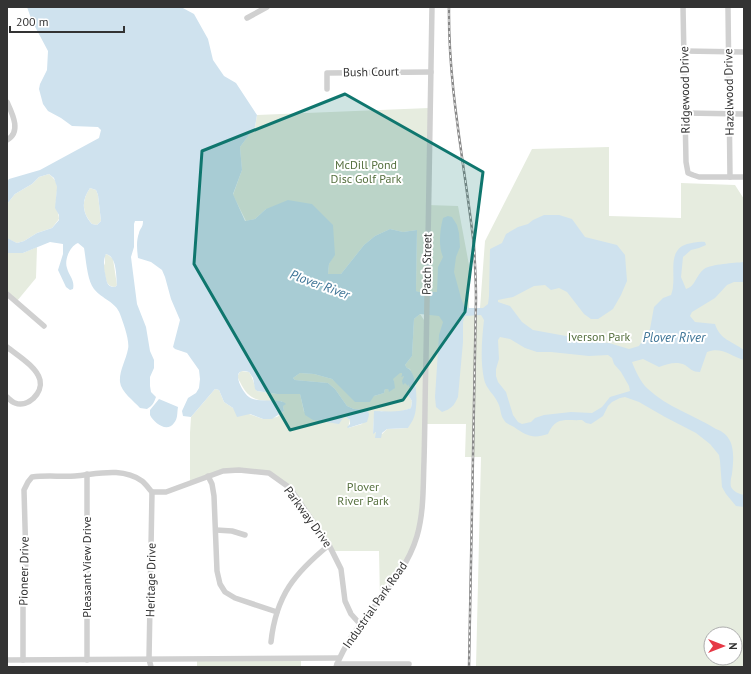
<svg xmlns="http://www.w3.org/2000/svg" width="751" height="674" font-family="'PT Sans',sans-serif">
	<rect width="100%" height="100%" fill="#fff"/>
	<g fill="#e6ecdf" fill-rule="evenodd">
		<path d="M429,108l-2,97 31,1 11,59v43h11l5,-67 47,-92 77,-2v69l72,2v-35l54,2 9,14v468h-268l5,-210h-16l1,-33h-41l-2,79 -11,48 -32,48 -1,-48h-46l-43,-63 -21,-15 -38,-3 -41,13v-50l1,-16 24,-28 4,1 5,12 9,6 30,11 14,-2 7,-6 -2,-10c-21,0 -32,2 -42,-19 -3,-5 -3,-7 1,-11l8,1c4,6 5,13 8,19l20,3h23l4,18 42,5 4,3 -2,8 14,-4 6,-14 -14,-1 -7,-3 -12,-17 -7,-6 -33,-3 -2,-2 7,-5 14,1 18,5 6,5 36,12 10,-3 1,-4h3l1,2 5,-3v-7l-2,-2 8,-7 2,1 2,3 -1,6 6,2 3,4 -4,7 4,6 -1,7c-8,4 -22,6 -30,3l-7,6 -1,16 2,-2 1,2 6,1 5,-5 21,-1 8,-44 -6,-15 -3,-1 -2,-3 7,-9 2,-37 6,-5 4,6 1,-28h-7l-2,-1 1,-61 -14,2 -13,-3 -15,7 -11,9 -23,29h-13l1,-10 5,-9 -68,-46 -11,10 -9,2 -13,-26 9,-25 -2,-23 15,-20 2,-12zM711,634h24v24h-24z"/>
		<path d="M49,174c11,9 8,15 7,26 -1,6 3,13 3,19l-7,9 -15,5 -13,8 -7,2 -9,-4 -1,-35 8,-10 17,-10 7,-7z"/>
		<path d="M90,188l6,2 2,5 3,26 -4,4 -5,-1c-10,-11 -11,-23 -2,-36z"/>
		<polygon points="37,247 36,278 17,301 7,293 7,253 23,253"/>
		<path d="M107,254l6,5 4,26 -2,2c-11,-1 -8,-10 -12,-19l2,-5v-8z"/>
		<polygon points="301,660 301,667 197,667 197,661"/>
	</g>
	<g fill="#cfe2ee" fill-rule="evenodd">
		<path d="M27,7h154l13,7 14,25 5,21 11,16 12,7 21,32 -2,12 -15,20 2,23 -9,24 12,27 10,-2 11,-10 22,-9 24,4 21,21 2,30 -6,9 -1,10h13l23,-29 11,-9 15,-7 13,3 14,-2 -1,61 3,1h18l1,-25 5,-10c-5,-11 -3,-28 0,-39l5,-2 4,1 5,8 2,8 1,14 -4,10 -2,15 7,26 3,8 5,2h14l5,-4 1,-8 1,-47 12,-6 4,-9 12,-7 10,-3 5,-4 11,-5h15l13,4 13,18 32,8 8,10 2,26 -6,14 -8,14 -15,10h-7l-7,-5 -17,-22 -8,-4 -8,2 -6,-5 -11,1 -21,11 -15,3v2l12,4 12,16 11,8 44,8 5,3 27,2 20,6 10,-3 11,-17 4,-22 9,-9 8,-3c1,-3 2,-6 2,-9 2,-15 -5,-36 14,-42 6,-1 12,-3 18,-2l1,3 -7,3 -8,2 -8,7 -2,20 5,12c9,-2 10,-14 18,-20 8,-5 30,-6 40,-7v20h-10l-7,3 -12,13 -23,14 -2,4 5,6 20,2c5,16 17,17 29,26v10c-13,-4 -23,-14 -37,-8l-7,20c-8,0 -9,-3 -15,-7 -9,-4 -17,-1 -26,2l-16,-8 -11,3c3,8 9,21 16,27 19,18 46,26 68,40 20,7 18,27 16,45 -1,4 -2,9 -1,13 3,5 8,7 13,8v12l-8,-1 -10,-12 -4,-7 -2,-26 -1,-6 -9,-11 -14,-11 -31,-16 -26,-15 -14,-5 -5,1 -8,4 -4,4 -5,10 -12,8 -5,-1 -4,-3c-17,1 -26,-4 -34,14 -15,5 -21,2 -34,-7 -3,-2 -8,-3 -10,-7 -4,-5 -3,-12 -6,-17 -4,-9 -12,-14 -14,-24 -4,-19 -2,-41 0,-59l-3,-5 -16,1 -2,6v20l-5,55c-4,9 -7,12 -16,15l-6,-5 -1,-10 4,-62 4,-13 -4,-6 -19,-2 -6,5 -2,37 -7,9 2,3c11,3 11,40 7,49 -1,4 -4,7 -6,11l-21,1 -5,4 -1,5h-6l1,-6 -3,2 1,-23c12,0 25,2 37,-3l1,-7 -4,-6 -2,1 1,-4 3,-1 2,-3 -3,-1v-3l-1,2 -3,-3 -2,2 -1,-4 2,-5 -3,1 1,-2v-2h-2l-7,6 1,2 1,7 -6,4 -1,-3h-3l-1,4 -10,3 -4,6h-15l-23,-23 -18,-5 -14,-1 -7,5 2,2 33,3 7,6 12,17 7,3 14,1 1,5 -2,7 -19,6 -1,-1 3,-3v-4l-4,-3 -3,1 -4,6 -26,-4 -8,-5 -5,-21h-23l-20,-3 -2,-2 -2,-11 -4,-6c-20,-6 -8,19 0,25 9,7 31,0 37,7l-3,2 1,5 -12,8h-9l-13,-5 -13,3 -4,-9 -9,-6 -5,-12 -4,-1 -24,28 -8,-1 -1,-5 6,-13 8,-5 3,-5 1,-9 -1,-9 -12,-17 -12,-4 -2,-2 7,-27 -9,-21 -6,-22 -3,-7 -11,-8 -13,-4c-1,-8 -2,-17 1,-25 1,-5 4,-5 4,-12h-8l-1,3v23l-3,10 1,8 5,39 9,23 4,24 4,9v8l-4,9v9l1,6 5,5c-2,6 -4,9 -9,12l-7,-1c-6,-7 -19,-16 -20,-26 -1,-11 6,-22 8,-33 2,-8 -5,-27 -8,-35 -4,-12 -18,-15 -26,-25 -7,-9 -8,-30 -10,-41l-6,-5c-8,3 -14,17 -11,25 2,8 8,12 6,21l-3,1 -4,-3 -8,-17 5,-16v-10l-13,-2 -27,11h-16v-15l10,5 7,-2 13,-8 15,-5 7,-8v-5l-4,-7 2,-21 -3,-9 -5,-4 -10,3 -7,7 -17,10 -8,10v-22l2,-3 31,-9 59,-32 2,-8 -3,-3 -26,-1 -11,-8 -13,-7 -5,-7 -4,-15 1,-5 7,-14 1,-19 -16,-30zM90,188l6,2 2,5 3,26 -4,4 -5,-1c-10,-11 -11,-23 -2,-36zM106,254c11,3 10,21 11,31l-2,2c-9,0 -8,-6 -10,-14 -1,-5 -2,-13 1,-19zM500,337l10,2 15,9 12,4h14l38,4 19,-1 4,3 2,6 7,8 8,14 1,5 -20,6 -8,10 -10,6 -21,-1 -27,3 -9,3 -4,4 -9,2 -4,-2 -5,-7 -7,-23 -8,-10 -2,-6v-7l3,-10 -1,-19z"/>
		<path d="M159,399l19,8c-1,5 0,12 -4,16 -7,10 -20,0 -24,-8v-5z"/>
	</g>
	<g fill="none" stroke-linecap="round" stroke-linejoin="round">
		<g stroke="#d0d0d0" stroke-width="5.5">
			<polyline points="683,7 686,162 688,173 693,175 699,177 744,177"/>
			<polyline points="728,7 730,177"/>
			<polyline points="247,18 267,7"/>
			<polyline points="684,51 744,52"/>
			<polyline points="327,89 327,73 431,72"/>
			<path d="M7,102c5,11 15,30 0,38"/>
			<polyline points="685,113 744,114"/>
			<polyline points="7,294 44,326"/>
			<path d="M7,347c10,8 30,20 33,33 3,13 -12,28 -25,23 -3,-1 -6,-4 -8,-6"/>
			<polyline points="87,474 87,660"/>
			<polyline points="208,476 212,484 214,496 217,571 220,584 225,592 235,598 277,612"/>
			<polyline points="216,530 232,531 245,535"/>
			<path d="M271,642c5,-47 24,-69 58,-97"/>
			<polyline points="7,660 339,658"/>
			<path d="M23,660v-58l3,-41 -2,-71 4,-8 4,-5c15,-2 29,0 43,-1 23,-2 47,-9 67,5 4,3 7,8 10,11h14l57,-21 16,-1 30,3 21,15 39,57 12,24 4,32 6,13 9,10"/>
			<polyline points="337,664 409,664"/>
			<polyline points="151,667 149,659 152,492"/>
			<path d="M336,667c18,-49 66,-80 81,-131 7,-24 6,-50 7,-75 1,-34 1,-69 2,-103 1,-117 3,-234 6,-351"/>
		</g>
		<g stroke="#888" stroke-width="2.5">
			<path id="rail" d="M449,7c-1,81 16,159 25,239 1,17 2,34 2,52l-7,369"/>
		</g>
		<use href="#rail" stroke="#fff" stroke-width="1" stroke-dasharray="3" stroke-linecap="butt"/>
	</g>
	<path fill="#0f766e" fill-opacity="0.2" stroke="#0f766e" stroke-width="3" stroke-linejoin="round" d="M345,94l138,78 -18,140 -62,88 -113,30 -96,-166 8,-113z"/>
	<g text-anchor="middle" stroke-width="4" stroke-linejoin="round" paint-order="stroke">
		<g font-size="12" fill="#333" stroke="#fff">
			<text transform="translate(371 72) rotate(-1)" y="4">Bush Court</text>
			<text transform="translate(685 90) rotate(-91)" y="4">Ridgewood Drive</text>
			<text transform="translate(729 92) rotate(-91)" y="4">Hazelwood Drive</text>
			<text transform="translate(427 264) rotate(-89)" y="4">Patch Street</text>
			<text transform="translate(308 517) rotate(54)" y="4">Parkway Drive</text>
			<text transform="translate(87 567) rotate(-90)" y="4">Pleasant View Drive</text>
			<text transform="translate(24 571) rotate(-89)" y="4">Pioneer Drive</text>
			<text transform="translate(151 580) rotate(-89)" y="4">Heritage Drive</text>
			<text transform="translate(375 605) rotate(-55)" y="4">Industrial Park Road</text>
		</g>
		<g font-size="12" fill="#56703f" stroke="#fff">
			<text x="366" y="169">McDill Pond<tspan x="366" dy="14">Disc Golf Park</tspan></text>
			<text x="599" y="341">Iverson Park</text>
			<text x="363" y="491">Plover<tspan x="363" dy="14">River Park</tspan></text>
		</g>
		<g font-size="13" font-style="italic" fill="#3f7597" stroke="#fff">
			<text transform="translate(320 284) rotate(20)" y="5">Plover River</text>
			<text x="674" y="342">Plover River</text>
		</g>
	</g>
	<rect width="751" height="674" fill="none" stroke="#333333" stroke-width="16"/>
	<g transform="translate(723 646) rotate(90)"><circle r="19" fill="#ffffff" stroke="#adadad"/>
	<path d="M0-3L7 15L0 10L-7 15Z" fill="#e63946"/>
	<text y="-6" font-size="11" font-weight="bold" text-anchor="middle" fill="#333333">N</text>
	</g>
	<path d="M10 26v6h114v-6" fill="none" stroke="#333333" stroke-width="2"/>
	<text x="16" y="26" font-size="12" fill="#333333" stroke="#ffffff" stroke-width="3" paint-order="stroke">200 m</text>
</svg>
